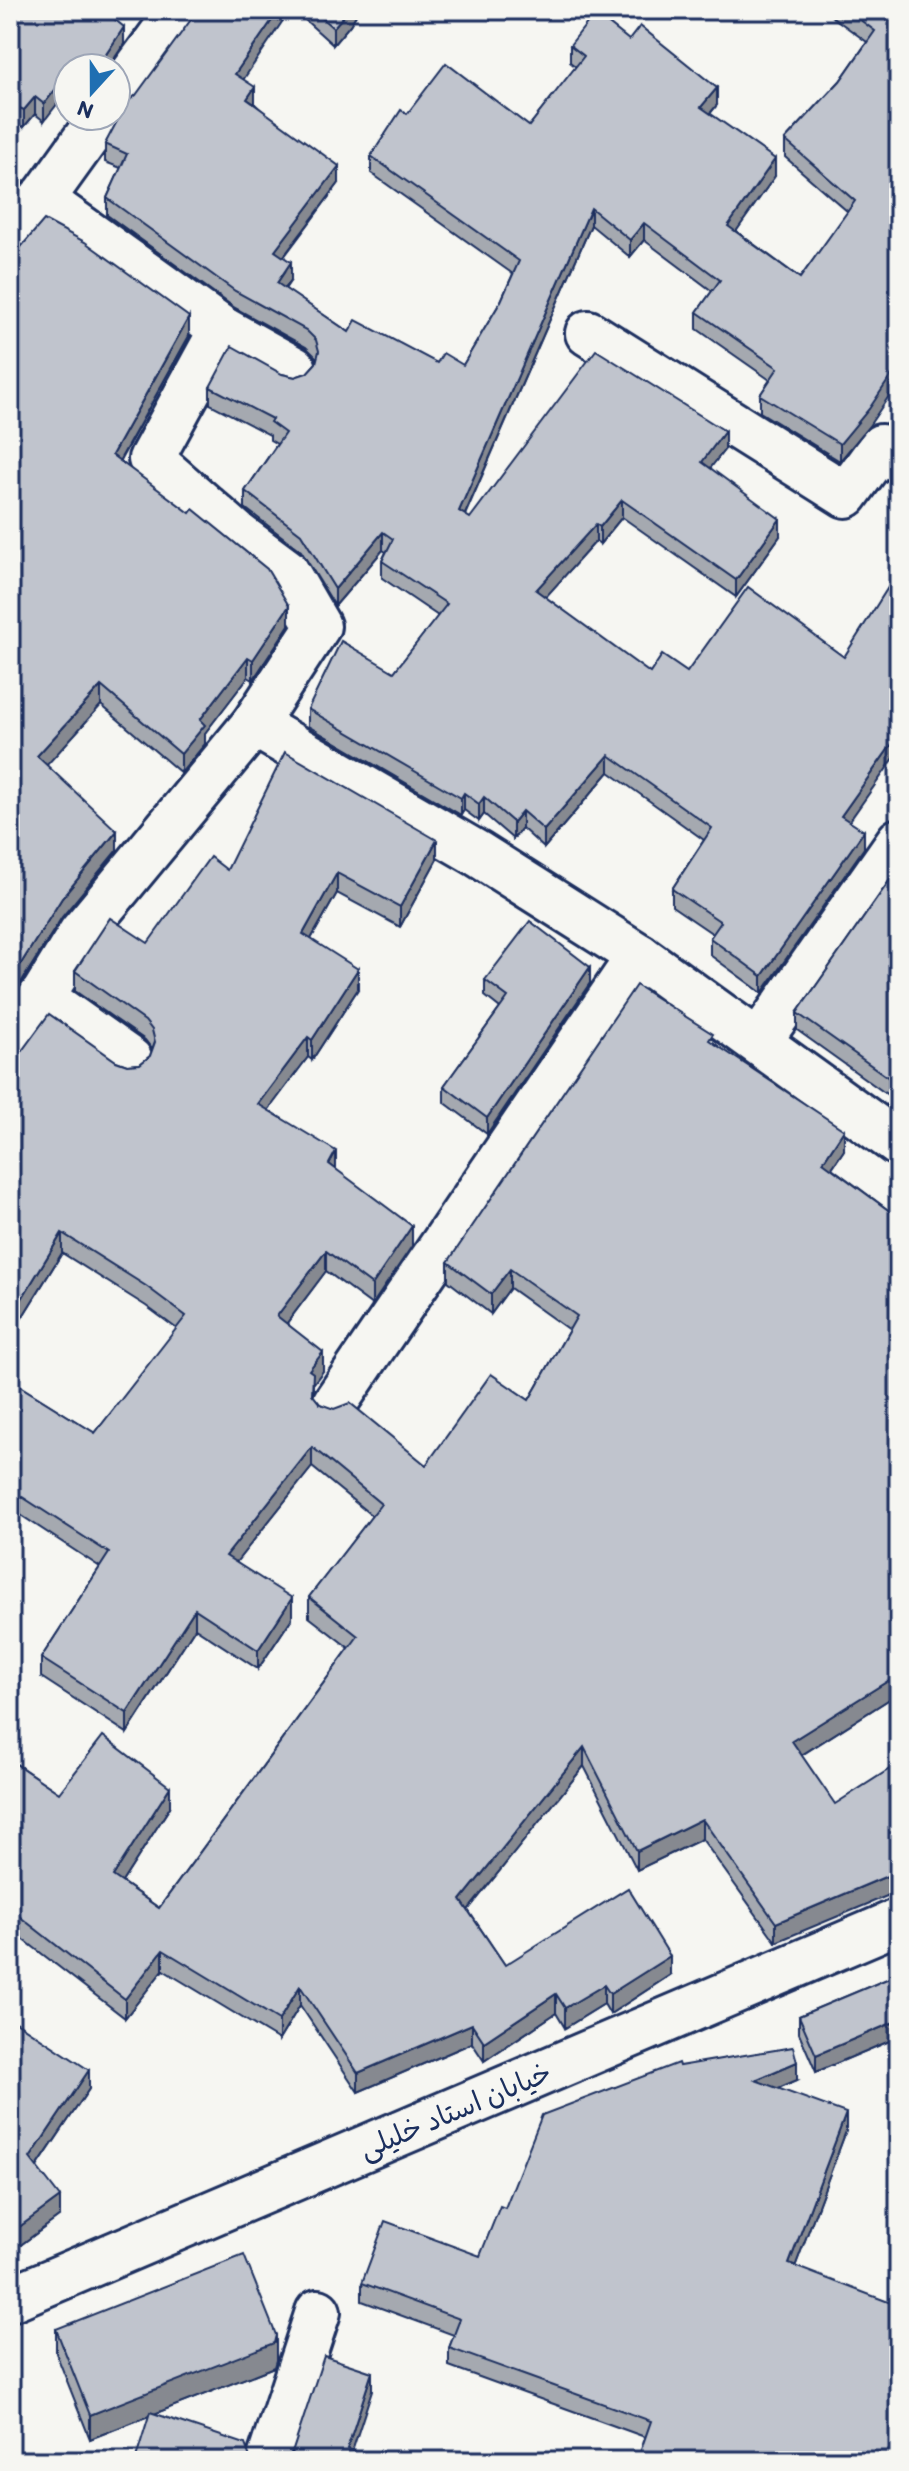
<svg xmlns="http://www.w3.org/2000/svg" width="909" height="2471" font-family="Itim,'Playpen Sans Arabic',sans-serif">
	<rect width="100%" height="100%" fill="#f6f6f2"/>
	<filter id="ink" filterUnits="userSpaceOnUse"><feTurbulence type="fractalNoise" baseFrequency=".0125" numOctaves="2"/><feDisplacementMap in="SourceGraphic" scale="16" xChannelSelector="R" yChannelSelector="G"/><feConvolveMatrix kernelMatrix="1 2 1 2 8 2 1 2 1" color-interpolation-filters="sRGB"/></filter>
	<g filter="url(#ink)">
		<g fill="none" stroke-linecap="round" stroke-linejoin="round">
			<g stroke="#1b2f5e" stroke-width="50">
				<g id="street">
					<polyline points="116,97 180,10"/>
					<polyline points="41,199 222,329 294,369"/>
					<polyline points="10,244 102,116"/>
					<polyline points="588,333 846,495 881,447 899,460"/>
					<polyline points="254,724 478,854 639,956 899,1144"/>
					<polyline points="41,997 130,1060"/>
					<polyline points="759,1041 899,841"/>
					<polyline points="10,1049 81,933 254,724 318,626 286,571 239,536 151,459 222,329"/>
					<polyline points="335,1403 639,956"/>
					<polyline points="10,2299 899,1921"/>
					<polyline points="269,2461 318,2312"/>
				</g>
			</g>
			<use href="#street" stroke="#f6f6f2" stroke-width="44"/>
		</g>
		<g fill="#a5a9b0" stroke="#1b2f5e" stroke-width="2">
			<polygon points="10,10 124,44 68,68 44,121 35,114 24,127 10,122"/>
			<polygon points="294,10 359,10 350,25 333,45"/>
			<polygon points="823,10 899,10 869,426 840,461 760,412 760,395 770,380 697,329 697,312 712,291 644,240 630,257 591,225 465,515 470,518 725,449 710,468 780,536 736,597 622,517 600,544 596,541 545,597 849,822 864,848 762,993 710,955 710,938 713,934 672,906 672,889 704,840 609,772 544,848 522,828 513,839 484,814 479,821 464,810 461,815 308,726 308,709 394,672 438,616 382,578 382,561 386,552 383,550 335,606 301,551 245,508 245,491 277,444 270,440 270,435 210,404 210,387 282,374 295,377 307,373 316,363 316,357 306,347 235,308 107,215 107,198 121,168 105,162 105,144 136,95 243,80 255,104 339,183 284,257 291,280 285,289 349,332 437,363 463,365 501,301 513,274 371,173 371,156 407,114 529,126 576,67 570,62 570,45 629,40 717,105 710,114 775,176 736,231 800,278 848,212 785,157 785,140 840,81 867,42"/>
			<polygon points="10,249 189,336 120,461 289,625 253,680 248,677 205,733 205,744 181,773 101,705 46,765 117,850 62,917 10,1000"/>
			<polygon points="437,859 400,927 337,893 311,939 358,989 312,1060 308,1057 268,1110 336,1170 412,1246 372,1305 326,1271 287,1323 323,1371 313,1384 313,1395 320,1404 426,1465 529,1400 569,1330 510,1288 491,1314 448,1281 448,1262 713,1042 844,1150 832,1168 899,1218 899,1693 802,1755 776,1942 702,1839 637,1870 584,1766 468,1910 505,1965 670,1975 610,2014 604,2004 565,2028 556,2013 484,2061 472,2043 358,2092 300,2005 279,2040 163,1970 125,2018 10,1929 10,1760 59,1793 170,1807 122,1882 159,1908 349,1648 309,1617 309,1597 372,1516 312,1467 236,1562 292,1618 258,1669 195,1628 127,1733 41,1677 41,1658 100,1567 10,1508 10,1380 95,1433 177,1329 146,1306 62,1253 10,1337 10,1054 116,1061 127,1065 140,1064 150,1056 152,1049 145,1040 75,991 75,971 148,943 227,870"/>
			<polygon points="899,867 899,1103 797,1030 797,1013"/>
			<polygon points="485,980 590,983 487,1134 444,1102 444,1086 500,1008 485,996"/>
			<polygon points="899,1974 899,2037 816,2072 799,2033 799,2016"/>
			<polygon points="10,2018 89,2089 37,2167 60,2216 11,2252 10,2251"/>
			<polygon points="679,2066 797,2080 778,2088 846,2131 795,2267 645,2437 449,2366 449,2348 454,2335 362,2301 362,2283 480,2256 505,2208"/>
			<polygon points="56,2329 276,2360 274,2367 90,2439 56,2353"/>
		</g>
		<g fill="#868990" stroke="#1b2f5e" stroke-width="2">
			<polygon points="279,10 290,10 235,92 235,74"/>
			<polygon points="349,10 359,10 350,25 333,45 333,28"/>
			<polygon points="124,27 124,44 108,68 97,68"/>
			<polygon points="68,73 68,90 44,121 44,104"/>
			<polygon points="255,87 255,104 247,99"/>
			<polygon points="717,88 717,105 701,124 701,107"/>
			<polygon points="35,97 35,114 24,127 24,110"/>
			<polygon points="775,159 775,176 728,243 728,226"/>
			<polygon points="339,166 339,183 275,268 275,251"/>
			<polygon points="15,174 15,194 10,201 10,182"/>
			<polygon points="591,208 591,225 459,528 459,511"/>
			<polygon points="644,223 644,240 630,257 630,240"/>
			<polygon points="291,262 291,280 277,300 277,283"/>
			<polygon points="189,317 189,336 112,474 112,455"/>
			<polygon points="899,364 899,381 869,426 840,461 840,444"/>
			<polygon points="725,431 725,449 702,479 702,462"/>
			<polygon points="622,500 622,517 600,544 600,527"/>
			<polygon points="780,519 780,536 736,597 736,580"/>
			<polygon points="596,524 596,541 536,608 536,590"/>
			<polygon points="383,532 383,550 335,606 335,589"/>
			<polygon points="289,606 289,625 253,680 253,660"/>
			<polygon points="248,657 248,677 205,733 205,744 181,773 181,754 200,720"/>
			<polygon points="101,686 101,705 37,776 37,756"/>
			<polygon points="899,734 899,751 841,833 841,816"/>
			<polygon points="609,755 609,772 544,848 544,830"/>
			<polygon points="464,793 464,810 461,815 461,798"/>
			<polygon points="484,797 484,814 479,821 479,804"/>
			<polygon points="522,811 522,828 513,839 513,822"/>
			<polygon points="117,831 117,850 62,917 10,1000 10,981 62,898"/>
			<polygon points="864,831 864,848 762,993 762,976"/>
			<polygon points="437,840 437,859 400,927 400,907"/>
			<polygon points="337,873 337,893 303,953 303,934"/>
			<polygon points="590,967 590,983 487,1134 487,1118"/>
			<polygon points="358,969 358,989 312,1060 312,1040"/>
			<polygon points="308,1037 308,1057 258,1124 258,1104"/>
			<polygon points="844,1130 844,1150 823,1181 823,1162"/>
			<polygon points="336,1151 336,1170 329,1164"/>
			<polygon points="412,1226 412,1246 372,1305 372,1285"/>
			<polygon points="62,1233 62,1253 10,1337 10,1318"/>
			<polygon points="326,1251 326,1271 277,1336 277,1316"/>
			<polygon points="510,1269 510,1288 491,1314 491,1294"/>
			<polygon points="323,1352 323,1371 313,1384 309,1370"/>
			<polygon points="312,1447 312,1467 226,1575 226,1556"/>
			<polygon points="292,1598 292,1618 258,1669 258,1650"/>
			<polygon points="195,1609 195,1628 127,1733 127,1713"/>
			<polygon points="899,1674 899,1693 792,1761 792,1741"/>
			<polygon points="584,1747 584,1766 461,1919 461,1900"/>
			<polygon points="170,1787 170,1807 113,1896 113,1876"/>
			<polygon points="702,1819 702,1839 637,1870 637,1851"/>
			<polygon points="899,1871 899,1891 776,1942 776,1923"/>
			<polygon points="163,1950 163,1970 125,2018 125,1999"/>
			<polygon points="670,1956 670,1975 610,2014 610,1994"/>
			<polygon points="604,1985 604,2004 565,2028 565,2008"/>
			<polygon points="300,1986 300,2005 279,2040 279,2020"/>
			<polygon points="556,1994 556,2013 484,2061 484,2042"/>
			<polygon points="899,2020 899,2037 816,2072 816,2055"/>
			<polygon points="472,2024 472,2043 358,2092 358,2073"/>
			<polygon points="797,2062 797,2080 755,2098 755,2080"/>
			<polygon points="89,2070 89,2089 30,2177 30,2158"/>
			<polygon points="846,2113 846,2131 789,2283 789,2264"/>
			<polygon points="60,2197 60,2216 11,2252 11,2233"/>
			<polygon points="276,2335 276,2360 274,2367 90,2439 90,2415"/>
			<polygon points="372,2372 372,2390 349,2461 347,2449"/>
		</g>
		<g fill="#c0c4cd" stroke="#1b2f5e" stroke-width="2">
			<polygon points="10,10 103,10 124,27 97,68 68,68 68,73 44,104 35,97 24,110 10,104"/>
			<polygon points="198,10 279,10 235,74 255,87 247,99 339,166 275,251 291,262 277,283 349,332 356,320 437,363 443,353 463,365 501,301 519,261 371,156 401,110 407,114 446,63 529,126 584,56 570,45 595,13 629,40 640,26 717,88 701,107 775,159 728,226 800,278 855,201 785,140 840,81 875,31 847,10 899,10 899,364 869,409 840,444 760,395 778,368 697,312 720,280 644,223 630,240 591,208 459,511 470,518 596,350 725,431 702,462 780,519 736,580 622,500 600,527 596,524 536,590 650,673 662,655 687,672 748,587 844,657 899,570 899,734 841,816 864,831 762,976 710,938 721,922 672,889 712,828 609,755 544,830 522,811 513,822 484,797 479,804 464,793 461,798 308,709 341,641 394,672 447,604 382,561 393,539 383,532 335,589 301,534 245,491 285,433 270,422 272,419 210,387 232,346 282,374 295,377 307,373 316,363 319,351 316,340 306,330 235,291 107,198 127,154 105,144 127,102 136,95"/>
			<polygon points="313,10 349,10 333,28"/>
			<polygon points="10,171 15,174 10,182"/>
			<polygon points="44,220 85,242 189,317 112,455 190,513 193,509 267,569 289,606 253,660 248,657 200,720 205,725 181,754 101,686 37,756 117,831 62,898 10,981 10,284 18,272 10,267 10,249 21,247"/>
			<polygon points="285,752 437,840 400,907 337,873 303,934 358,969 312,1040 308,1037 258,1104 336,1151 329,1164 412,1226 372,1285 326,1251 277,1316 323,1352 309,1370 313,1373 312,1394 320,1404 334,1409 350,1403 426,1465 491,1374 529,1400 577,1316 510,1269 491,1294 448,1262 636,985 713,1034 709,1040 844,1130 823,1162 899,1218 899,1674 792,1741 835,1804 899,1763 899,1871 776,1923 702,1819 637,1851 584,1747 461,1900 505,1965 628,1888 670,1956 610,1994 604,1985 565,2008 556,1994 484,2042 472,2024 358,2073 300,1986 279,2020 163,1950 125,1999 10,1909 10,1760 59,1793 103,1736 170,1787 113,1876 159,1908 358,1636 309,1597 381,1504 312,1447 226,1556 292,1598 258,1650 195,1609 127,1713 41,1658 109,1553 10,1489 10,1380 95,1433 186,1316 146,1286 62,1233 10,1318 10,1054 21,1052 49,1014 116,1061 127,1065 140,1064 150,1056 155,1042 152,1030 145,1021 75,971 110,918 148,943 210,857 227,870"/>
			<polygon points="899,867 899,1085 797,1013"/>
			<polygon points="530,921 590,967 487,1118 444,1086 508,997 485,980"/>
			<polygon points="899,1974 899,2020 816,2055 799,2016"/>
			<polygon points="10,2018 89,2070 30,2158 60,2197 11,2233 10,2231"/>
			<polygon points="793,2047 797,2062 755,2080 846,2113 789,2264 899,2306 899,2461 637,2461 651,2421 449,2348 460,2319 362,2283 385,2221 480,2256 500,2206 505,2208 542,2115 678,2063 679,2066"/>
			<polygon points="244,2255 276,2335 274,2343 90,2415 56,2329"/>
			<polygon points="324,2356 372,2372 347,2449 383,2461 286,2461 293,2450"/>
			<polygon points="150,2412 245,2444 251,2460 253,2461 135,2461"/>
		</g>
	</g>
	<g text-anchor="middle" stroke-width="6" stroke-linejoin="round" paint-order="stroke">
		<g font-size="28" fill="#1b2f5e" stroke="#f6f6f2">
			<text transform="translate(455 2110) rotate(-23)" y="10">خیابان استاد خلیلی</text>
		</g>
	</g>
	<rect width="909" height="2471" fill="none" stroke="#f6f6f2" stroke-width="40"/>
	<rect x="20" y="20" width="869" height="2431" fill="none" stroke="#1b2f5e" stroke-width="3" filter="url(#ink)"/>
	<g transform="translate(92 92) rotate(201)"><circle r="38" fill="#f6f6f2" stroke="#9ea6b7" stroke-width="2"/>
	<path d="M0-6L14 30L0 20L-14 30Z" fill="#1f6fb2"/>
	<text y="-12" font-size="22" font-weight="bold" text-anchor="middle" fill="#1b2f5e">N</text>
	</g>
</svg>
